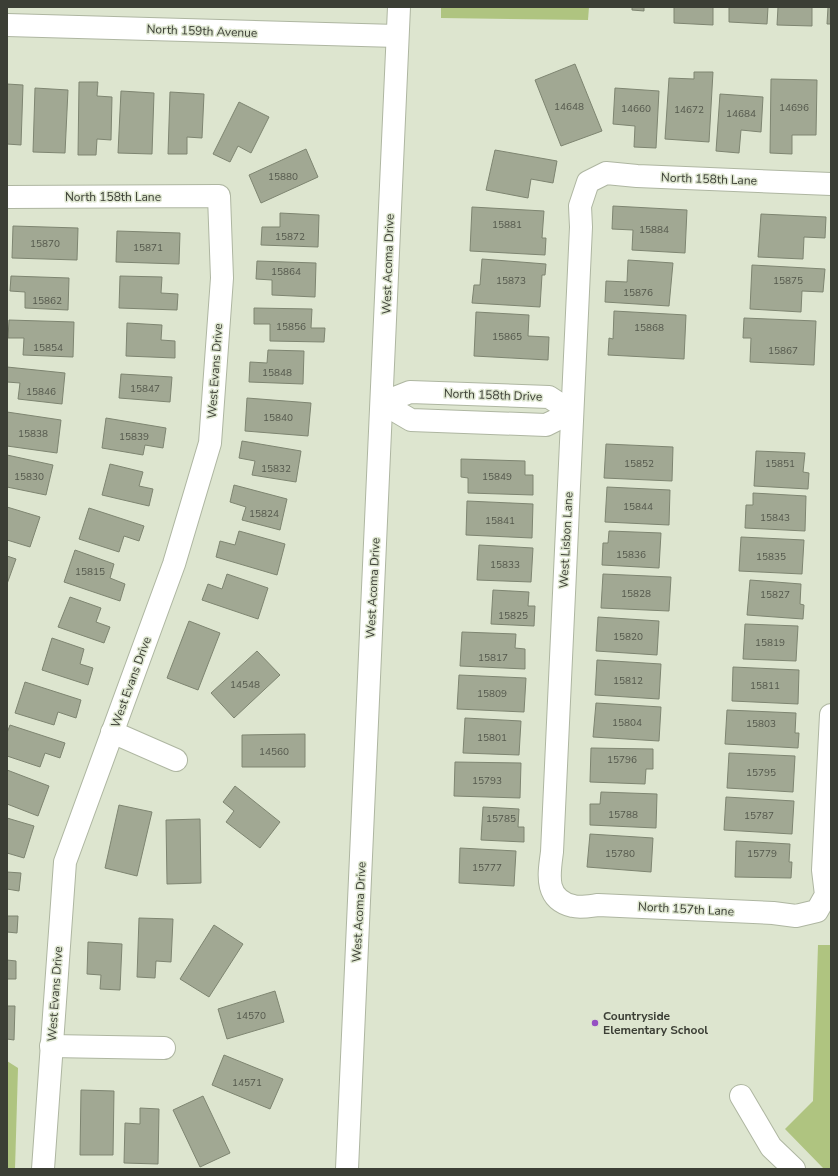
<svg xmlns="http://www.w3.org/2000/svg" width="838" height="1176" font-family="'Nunito Sans',sans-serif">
	<rect width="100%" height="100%" fill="#dde5cf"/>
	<g fill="#afc480">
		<polygon points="441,7 589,7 588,20 441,18"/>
		<polygon points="818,945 831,945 831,1169 824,1169 785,1129 813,1101"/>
		<polygon points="7,1061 18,1068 15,1169 7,1169"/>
	</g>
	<g fill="#a1a893" stroke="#7e8571">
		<polygon points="632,7 644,7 644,11 632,10"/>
		<polygon points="674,7 713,7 713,25 674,23"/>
		<polygon points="729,7 768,7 767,24 729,22"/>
		<polygon points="778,7 812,7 812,26 777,25"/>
		<polygon points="828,7 831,7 831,24 827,24"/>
		<polygon points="575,64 602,131 561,146 535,80"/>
		<polygon points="694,72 713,72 709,142 665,139 669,78 694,79"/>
		<polygon points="771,79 817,80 816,135 792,135 792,154 770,153"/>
		<polygon points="79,82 98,82 97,96 112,97 111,140 97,139 96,155 78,155"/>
		<polygon points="7,84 23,85 21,145 7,144"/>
		<polygon points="35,88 68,90 65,153 33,152"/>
		<polygon points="615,88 659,91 656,148 634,147 635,126 613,124"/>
		<polygon points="121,91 154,93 152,154 118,153"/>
		<polygon points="170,92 204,94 202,138 187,137 187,154 168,154"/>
		<polygon points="720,94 763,97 761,132 741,130 739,153 716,151"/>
		<polygon points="239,102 269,117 251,153 238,146 230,162 213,154"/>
		<polygon points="306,149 318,177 261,203 249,175"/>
		<polygon points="495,150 557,161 553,183 531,179 528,198 486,190"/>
		<polygon points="613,206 687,210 685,253 632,250 633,230 612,229"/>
		<polygon points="472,207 544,211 542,238 546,238 545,255 470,251"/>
		<polygon points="280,213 319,215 318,247 261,245 262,227 280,227"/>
		<polygon points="761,214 826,217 825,238 804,237 803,259 758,257"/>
		<polygon points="13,226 78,228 77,260 12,258"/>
		<polygon points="117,231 180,233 179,264 116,262"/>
		<polygon points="482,259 546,264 545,275 542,275 540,307 472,303 474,285 480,285"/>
		<polygon points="628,260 673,263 669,306 605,302 606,281 627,282"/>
		<polygon points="257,261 316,263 315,297 272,295 272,280 256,279"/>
		<polygon points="752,265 825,269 823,292 802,291 801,312 750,309"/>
		<polygon points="11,276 69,278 68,310 25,308 25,292 10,291"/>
		<polygon points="120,276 162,277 161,293 178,294 177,310 119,308"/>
		<polygon points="254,308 312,309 311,328 325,328 324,342 270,341 270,324 254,324"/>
		<polygon points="614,311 686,315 684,359 608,355 609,338 613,339"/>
		<polygon points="476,312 529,315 528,336 549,337 548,360 474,356"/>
		<polygon points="744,318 816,321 814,365 750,362 751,338 743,338"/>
		<polygon points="9,320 74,322 73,357 23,355 24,338 8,338"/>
		<polygon points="127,323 162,325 161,340 175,341 175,358 126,356"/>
		<polygon points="268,350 304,351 303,384 249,382 250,362 267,363"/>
		<polygon points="7,367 65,373 62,404 18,399 20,383 7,382"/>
		<polygon points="121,374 172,377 170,402 119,398"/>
		<polygon points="247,398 311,403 308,436 245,431"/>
		<polygon points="7,412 61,420 57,453 7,446"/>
		<polygon points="106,418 166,428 163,448 145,445 143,455 102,448"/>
		<polygon points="242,441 301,451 296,482 252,475 255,461 239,458"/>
		<polygon points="606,444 673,447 672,481 604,478"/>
		<polygon points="756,451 805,453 803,472 809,473 808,489 754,486"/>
		<polygon points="7,455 53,465 46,495 7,487"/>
		<polygon points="461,459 525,461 525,475 533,475 533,495 468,493 468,478 461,477"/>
		<polygon points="110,464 143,472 139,486 153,489 149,506 102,495"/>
		<polygon points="234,485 287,499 280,530 242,520 246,507 230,502"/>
		<polygon points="607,487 670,490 669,525 605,522"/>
		<polygon points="753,493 806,496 805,531 745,528 746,505 753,505"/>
		<polygon points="467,501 533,504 532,538 466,535"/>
		<polygon points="7,507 40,517 30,547 7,540"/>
		<polygon points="89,508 144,526 139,541 124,536 119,552 79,539"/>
		<polygon points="239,531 285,544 277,575 216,557 220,541 235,545"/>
		<polygon points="609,531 661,533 659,568 602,565 603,543 608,543"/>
		<polygon points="741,537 804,540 802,574 739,571"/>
		<polygon points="479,545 533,548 531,582 477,580"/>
		<polygon points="75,550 114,564 110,578 125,584 120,601 64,582"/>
		<polygon points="7,556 16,559 7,584"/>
		<polygon points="227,574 268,588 258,619 202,600 208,584 222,589"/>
		<polygon points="603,574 671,577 669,611 601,608"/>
		<polygon points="750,580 801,584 800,604 804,605 803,619 747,615"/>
		<polygon points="493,590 529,592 528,606 535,606 534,626 491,624"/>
		<polygon points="70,597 101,608 96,622 110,627 104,643 58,627"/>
		<polygon points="598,617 659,621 657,655 596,651"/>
		<polygon points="189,621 220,633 198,690 167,678"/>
		<polygon points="745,624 798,626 796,661 743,659"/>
		<polygon points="462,632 516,634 515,648 525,649 525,669 460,666"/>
		<polygon points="52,638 84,649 80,664 93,668 88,685 42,670"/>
		<polygon points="257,651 280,675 234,718 211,693"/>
		<polygon points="597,660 661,664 659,699 595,695"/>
		<polygon points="733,667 799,670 798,704 732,701"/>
		<polygon points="459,675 526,678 524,712 457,709"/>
		<polygon points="25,682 81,700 76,718 58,712 54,725 15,713"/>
		<polygon points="596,703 661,707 659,741 593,737"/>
		<polygon points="727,710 796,713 795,733 799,733 798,748 725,744"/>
		<polygon points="465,718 521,721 519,755 463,753"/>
		<polygon points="10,725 65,743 60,758 45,753 40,767 7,756 7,733"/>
		<polygon points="305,734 305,767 242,767 242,735"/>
		<polygon points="591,748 653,749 653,769 646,769 645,784 590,782"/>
		<polygon points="729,753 795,756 793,792 727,788"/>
		<polygon points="455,762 521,763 520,798 454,796"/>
		<polygon points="7,770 49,786 38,816 7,804"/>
		<polygon points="235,786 280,822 260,848 226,822 234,811 223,802"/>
		<polygon points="601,792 657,794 656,828 590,825 590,804 600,804"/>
		<polygon points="726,797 794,801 792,834 724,830"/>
		<polygon points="119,805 152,812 137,876 105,868"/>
		<polygon points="483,807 519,809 518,827 524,827 524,842 481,840"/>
		<polygon points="7,818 34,826 24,858 7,853"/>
		<polygon points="200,819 201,883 167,884 166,820"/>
		<polygon points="590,834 653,838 651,872 587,867"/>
		<polygon points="736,841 790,844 789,862 792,862 791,878 735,877"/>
		<polygon points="460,848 516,851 514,886 459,883"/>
		<polygon points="7,872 21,873 19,891 7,889"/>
		<polygon points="7,916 18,916 17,933 7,932"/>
		<polygon points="139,918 173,919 171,962 156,961 155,978 137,977"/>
		<polygon points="214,925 243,944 209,997 180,979"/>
		<polygon points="88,942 122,944 120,990 100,989 101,975 87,974"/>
		<polygon points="7,960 16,961 16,979 7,979"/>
		<polygon points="275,991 284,1022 227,1039 218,1009"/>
		<polygon points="7,1006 15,1006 14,1040 7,1039"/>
		<polygon points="224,1055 283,1079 270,1109 212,1085"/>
		<polygon points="81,1090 114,1091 113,1155 80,1155"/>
		<polygon points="203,1096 230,1153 200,1167 173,1110"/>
		<polygon points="140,1108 159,1109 158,1164 124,1163 125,1123 140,1124"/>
	</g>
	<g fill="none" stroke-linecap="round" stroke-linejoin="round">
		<g stroke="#aeb6a1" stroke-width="24">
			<g id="minor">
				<polyline points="7,25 397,36"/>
				<path d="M831,184l-194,-8 -31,-3 -18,9 -8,24 1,21 -29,625c-3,22 -8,47 21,54 7,2 17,0 25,-1l175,8 23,3 21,-5 9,-16 -3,-25 8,-155"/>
				<polyline points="7,197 219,196 222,278 210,443 174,564 65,862 43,1169"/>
				<polyline points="382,403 411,420 546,425 572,412"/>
				<polyline points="382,403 410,392 549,397 572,412"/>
				<polyline points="112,732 176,760"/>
				<polyline points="51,1046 164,1048"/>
				<polyline points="741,1096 771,1147 794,1169"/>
				<polyline points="347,1169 399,7"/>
			</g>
		</g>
		<use href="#minor" stroke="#fff" stroke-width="22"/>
	</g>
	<circle fill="#954fc3" stroke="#dde5cf" stroke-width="1.5" cx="595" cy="1023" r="4"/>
	<g text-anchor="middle" stroke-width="3" stroke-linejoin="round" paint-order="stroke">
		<g font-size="10" fill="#54584c">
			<text x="569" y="110">14648</text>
			<text x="794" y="111">14696</text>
			<text x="636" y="112">14660</text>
			<text x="689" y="113">14672</text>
			<text x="741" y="117">14684</text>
			<text x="283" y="180">15880</text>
			<text x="507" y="228">15881</text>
			<text x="654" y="233">15884</text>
			<text x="290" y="240">15872</text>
			<text x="45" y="247">15870</text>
			<text x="148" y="251">15871</text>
			<text x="286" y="275">15864</text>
			<text x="511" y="284">15873</text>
			<text x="788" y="284">15875</text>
			<text x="638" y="296">15876</text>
			<text x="47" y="304">15862</text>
			<text x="291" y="330">15856</text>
			<text x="649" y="331">15868</text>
			<text x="507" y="340">15865</text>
			<text x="48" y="351">15854</text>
			<text x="783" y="354">15867</text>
			<text x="277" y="376">15848</text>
			<text x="145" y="392">15847</text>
			<text x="41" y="395">15846</text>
			<text x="278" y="421">15840</text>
			<text x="33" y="437">15838</text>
			<text x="134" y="440">15839</text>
			<text x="639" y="467">15852</text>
			<text x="780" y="467">15851</text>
			<text x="276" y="472">15832</text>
			<text x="29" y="480">15830</text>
			<text x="497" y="480">15849</text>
			<text x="638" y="510">15844</text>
			<text x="264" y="517">15824</text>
			<text x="775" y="521">15843</text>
			<text x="500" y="524">15841</text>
			<text x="631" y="558">15836</text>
			<text x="771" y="560">15835</text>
			<text x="505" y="568">15833</text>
			<text x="90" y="575">15815</text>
			<text x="636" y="597">15828</text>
			<text x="775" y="598">15827</text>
			<text x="513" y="619">15825</text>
			<text x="628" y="640">15820</text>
			<text x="770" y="646">15819</text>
			<text x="493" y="661">15817</text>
			<text x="628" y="684">15812</text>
			<text x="245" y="688">14548</text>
			<text x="765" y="689">15811</text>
			<text x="492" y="697">15809</text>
			<text x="627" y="726">15804</text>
			<text x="761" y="727">15803</text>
			<text x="492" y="741">15801</text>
			<text x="274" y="755">14560</text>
			<text x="622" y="763">15796</text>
			<text x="761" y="776">15795</text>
			<text x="487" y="784">15793</text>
			<text x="623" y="818">15788</text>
			<text x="759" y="819">15787</text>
			<text x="501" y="822">15785</text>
			<text x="620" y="857">15780</text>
			<text x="762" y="857">15779</text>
			<text x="487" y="871">15777</text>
			<text x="251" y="1019">14570</text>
			<text x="247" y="1086">14571</text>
		</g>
		<g font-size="12" fill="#3b3e35" stroke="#dde5cf">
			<text transform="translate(202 31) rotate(2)" y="4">North 159th Avenue</text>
			<text transform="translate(709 179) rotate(2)" y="4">North 158th Lane</text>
			<text x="113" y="201">North 158th Lane</text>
			<text transform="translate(388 264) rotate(-88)" y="4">West Acoma Drive</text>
			<text transform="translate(215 371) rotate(-86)" y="4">West Evans Drive</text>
			<text transform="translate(493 395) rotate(2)" y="4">North 158th Drive</text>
			<text transform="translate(566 540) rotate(-87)" y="4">West Lisbon Lane</text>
			<text transform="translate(373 588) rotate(-87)" y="4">West Acoma Drive</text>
			<text transform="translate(131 682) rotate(-70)" y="4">West Evans Drive</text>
			<text transform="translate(686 909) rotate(3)" y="4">North 157th Lane</text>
			<text transform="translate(359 912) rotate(-87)" y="4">West Acoma Drive</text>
			<text transform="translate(55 994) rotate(-86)" y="4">West Evans Drive</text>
		</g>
		<g font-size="12" font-weight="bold" fill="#3b3e35" stroke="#dde5cf" text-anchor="start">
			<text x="603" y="1020">Countryside<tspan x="603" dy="14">Elementary School</tspan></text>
		</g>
	</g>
	<rect width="838" height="1176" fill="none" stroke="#3b3e35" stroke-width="16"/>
</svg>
